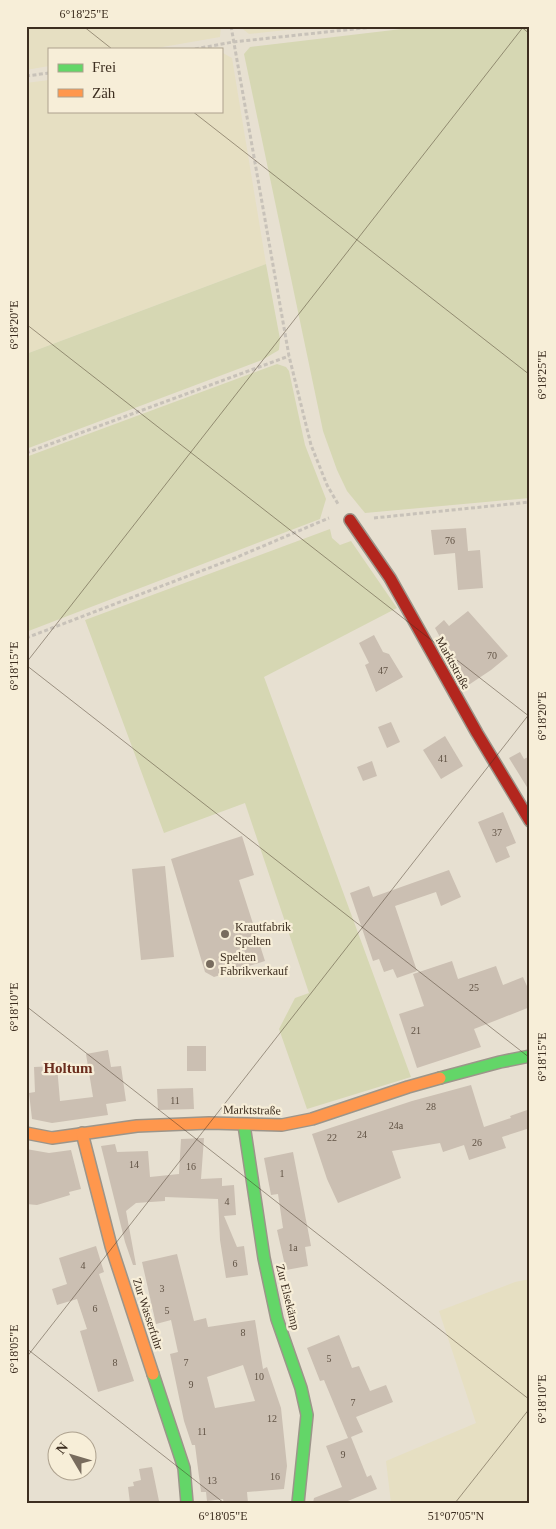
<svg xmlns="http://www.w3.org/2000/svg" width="556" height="1529" font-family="Georgia,serif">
	<rect width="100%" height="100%" fill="#e7e0d1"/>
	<g fill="#e6dfc2">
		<polygon points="26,26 221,26 220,37 151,49 49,49 49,66 26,70"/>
		<polygon points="239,26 323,26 249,34"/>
		<polygon points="221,52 232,58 266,264 26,354 26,83 49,80 49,111 221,111"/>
		<polygon points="530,1279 530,1503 391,1503 386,1461 476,1423 439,1311 515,1282"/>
	</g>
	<g fill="#d6d7b3">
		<polygon points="427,26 530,26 530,498 365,513 347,491 337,470 323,431 244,54 250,47"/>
		<polygon points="266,264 280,339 279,350 262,360 26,449 26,354"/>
		<polygon points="277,364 286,367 289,371 305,445 326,499 320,519 26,632 26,457"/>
		<polygon points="330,529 332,538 340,545 351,541 397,608 264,677 411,1077 307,1109 279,1029 295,998 309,993 245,803 164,833 85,620"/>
	</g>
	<g fill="#cbbfb2" fill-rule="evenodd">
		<polygon points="466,528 468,551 480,550 483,588 458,590 455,553 434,555 431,530"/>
		<polygon points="468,611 508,656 491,670 467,686 435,628 444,620 449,626"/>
		<polygon points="374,635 383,652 389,654 403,677 376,692 365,665 369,663 359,643"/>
		<polygon points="391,722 400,742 387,748 378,727"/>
		<polygon points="445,736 463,766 441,779 423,750"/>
		<polygon points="520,752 524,759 530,756 530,792 509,758"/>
		<polygon points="372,761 377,776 363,781 357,767"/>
		<polygon points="503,812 516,843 506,847 510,857 496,863 478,822"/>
		<polygon points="242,836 254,875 239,880 265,961 214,977 205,972 171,859"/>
		<polygon points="165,866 174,957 141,960 132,869"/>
		<polygon points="449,870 461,897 441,906 436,892 395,906 417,971 397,978 393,969 384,972 379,959 373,961 350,893 369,886 373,897"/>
		<polygon points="452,961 458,979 496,966 503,985 523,977 530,993 530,1007 474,1029 481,1047 417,1068 399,1014 424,1006 413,974"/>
		<rect x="187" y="1046" width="19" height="25"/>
		<polygon points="108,1050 111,1067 121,1066 126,1101 106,1104 108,1115 52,1123 32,1119 29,1093 35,1092 34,1067 57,1066 60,1101 93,1097 86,1054"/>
		<polygon points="471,1085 484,1127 511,1118 510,1116 530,1109 530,1128 502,1137 506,1148 469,1160 464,1145 443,1152 440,1143 392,1151 401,1178 338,1203 327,1179 312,1134 412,1101"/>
		<polygon points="193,1088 194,1109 158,1110 157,1089"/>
		<polygon points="204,1138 201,1179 222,1178 222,1186 234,1185 236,1215 224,1216 237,1247 244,1246 248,1275 226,1278 220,1240 218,1199 165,1197 165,1201 136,1203 126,1211 136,1265 133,1265 125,1242 101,1146 115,1144 117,1152 148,1151 150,1177 179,1174 181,1139"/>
		<polygon points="26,1149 49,1153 71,1150 81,1189 69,1192 70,1195 37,1205 26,1204"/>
		<polygon points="293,1152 311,1246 305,1247 308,1266 286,1270 277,1230 283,1228 278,1194 271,1195 264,1158"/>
		<polygon points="96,1246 104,1272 99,1274 134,1381 98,1392 80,1331 87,1329 77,1299 57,1305 52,1289 67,1284 59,1258"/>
		<path d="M177,1254l17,67 12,-3 2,9 47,-7 8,49 4,-2 14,41 6,58 -3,23 -37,3 1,11h-24l-1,-4 -16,2 -1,-9h-5l-6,-47h-3l-8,-24 -14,-67 8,-2 -7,-32 -15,4 -14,-62zM243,1365l12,36 -40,7 -8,-31z"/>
		<polygon points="339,1335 352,1368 359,1366 370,1391 386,1385 393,1402 356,1417 363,1432 351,1437 367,1477 371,1475 377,1489 343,1503 313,1503 314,1498 342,1487 326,1446 348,1438 324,1380 320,1381 307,1348"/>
		<polygon points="152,1467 159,1501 130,1503 128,1487 134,1486 133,1482 141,1480 139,1469"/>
	</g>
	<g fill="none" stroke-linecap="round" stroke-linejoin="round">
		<g stroke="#9c958a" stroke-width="14">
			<g id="fast">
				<polyline points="440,1078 500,1062 530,1056"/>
				<polyline points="244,1125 264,1258 277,1319 301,1388 307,1415 298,1503"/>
				<polyline points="153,1374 184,1468 187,1503"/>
			</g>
		</g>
		<g stroke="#9c958a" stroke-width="14">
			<g id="slow">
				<polyline points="26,1133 52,1138 137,1126 209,1123 282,1125 312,1119 408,1087 440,1078"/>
				<polyline points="82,1133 111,1246 153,1374"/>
			</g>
		</g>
		<g stroke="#9c958a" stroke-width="14">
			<polyline id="jam" points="350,520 390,578 477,733 530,821"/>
		</g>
		<g stroke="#c8c2b9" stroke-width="3" stroke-dasharray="4 2.5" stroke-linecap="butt">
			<polyline points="231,26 289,356 311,445 327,485 338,504"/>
			<polyline points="195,49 233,42 382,26"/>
			<polyline points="26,76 49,73"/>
			<polyline points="26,453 289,356"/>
			<polyline points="374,518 530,502"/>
			<polyline points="26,638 235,558 329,518"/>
		</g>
		<use href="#fast" stroke="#63d668" stroke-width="11"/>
		<use href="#slow" stroke="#ff974d" stroke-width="11"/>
		<use href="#jam" stroke="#b3261e" stroke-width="11"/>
	</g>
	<path fill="none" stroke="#3d2e20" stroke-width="1" stroke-opacity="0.45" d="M83,26l29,23M520,26l10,8M192,111l338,264M26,324l504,393M26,663l498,-637M26,665l504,393M26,1006l504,394M26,1348l198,155M26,1358l504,-645M455,1503l75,-95"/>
	<g fill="#786c5e" stroke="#f7eed8" stroke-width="2">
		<circle cx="225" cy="934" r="5"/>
		<circle cx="210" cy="964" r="5"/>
	</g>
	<g text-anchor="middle" stroke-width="4.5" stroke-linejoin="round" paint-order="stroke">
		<g font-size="10" fill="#605244">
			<text x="450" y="544">76</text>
			<text x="492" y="659">70</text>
			<text x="383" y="674">47</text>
			<text x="443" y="762">41</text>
			<text x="497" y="836">37</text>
			<text x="474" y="991">25</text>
			<text x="416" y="1034">21</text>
			<text x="175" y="1104">11</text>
			<text x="431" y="1110">28</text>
			<text x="396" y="1129">24a</text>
			<text x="362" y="1138">24</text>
			<text x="332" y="1141">22</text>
			<text x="477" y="1146">26</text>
			<text x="134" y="1168">14</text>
			<text x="191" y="1170">16</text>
			<text x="282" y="1177">1</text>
			<text x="227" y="1205">4</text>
			<text x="293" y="1251">1a</text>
			<text x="235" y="1267">6</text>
			<text x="83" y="1269">4</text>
			<text x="162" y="1292">3</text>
			<text x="95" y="1312">6</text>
			<text x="167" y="1314">5</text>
			<text x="243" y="1336">8</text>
			<text x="329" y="1362">5</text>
			<text x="115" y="1366">8</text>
			<text x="186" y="1366">7</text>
			<text x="259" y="1380">10</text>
			<text x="191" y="1388">9</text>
			<text x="353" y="1406">7</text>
			<text x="272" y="1422">12</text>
			<text x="202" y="1435">11</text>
			<text x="343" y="1458">9</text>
			<text x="275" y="1480">16</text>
			<text x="212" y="1484">13</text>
		</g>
		<g font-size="12" fill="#3d2e20" stroke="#f7eed8">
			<text transform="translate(453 663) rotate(61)" y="4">Marktstraße</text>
			<text transform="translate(252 1110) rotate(1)" y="4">Marktstraße</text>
			<text transform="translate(288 1297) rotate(76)" y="4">Zur Elsekämp</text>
			<text transform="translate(148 1314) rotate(72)" y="4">Zur Wasserfuhr</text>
		</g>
		<g font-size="12" fill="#3d2e20" stroke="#f7eed8" text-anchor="start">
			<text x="235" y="931">Krautfabrik<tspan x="235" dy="14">Spelten</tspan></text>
			<text x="220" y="961">Spelten<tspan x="220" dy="14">Fabrikverkauf</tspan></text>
		</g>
		<g font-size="15" font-weight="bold" fill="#6b2e1e" stroke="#f7eed8">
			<text x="68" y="1073">Holtum</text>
		</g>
	</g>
	<rect width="556" height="1529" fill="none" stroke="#f7eed8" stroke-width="55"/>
	<rect x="48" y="48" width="175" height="65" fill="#f7eed8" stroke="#ada18e"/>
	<rect x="58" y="64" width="25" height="8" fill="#63d668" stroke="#ada18e"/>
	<text x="92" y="72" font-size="15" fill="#3d2e20">Frei</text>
	<rect x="58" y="89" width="25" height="8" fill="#ff974d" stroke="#ada18e"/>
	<text x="92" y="98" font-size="15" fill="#3d2e20">Zäh</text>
	<g transform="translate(72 1456) rotate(308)"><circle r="24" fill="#f7eed8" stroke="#ada18e"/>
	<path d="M0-4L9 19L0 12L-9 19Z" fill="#786c5e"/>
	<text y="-8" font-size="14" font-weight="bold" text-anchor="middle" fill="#3d2e20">N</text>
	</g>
	<rect x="28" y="28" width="500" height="1474" fill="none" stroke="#3d2e20" stroke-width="2"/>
	<g font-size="12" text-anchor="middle" fill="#3d2e20">
		<text x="84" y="18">6°18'25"E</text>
		<text transform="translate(14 325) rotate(-90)" y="4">6°18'20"E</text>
		<text transform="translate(542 375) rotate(-90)" y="4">6°18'25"E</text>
		<text transform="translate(14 666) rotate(-90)" y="4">6°18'15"E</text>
		<text transform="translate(542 716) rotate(-90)" y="4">6°18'20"E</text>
		<text transform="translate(14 1007) rotate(-90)" y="4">6°18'10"E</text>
		<text transform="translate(542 1057) rotate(-90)" y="4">6°18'15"E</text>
		<text transform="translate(14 1349) rotate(-90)" y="4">6°18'05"E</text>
		<text transform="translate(542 1399) rotate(-90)" y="4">6°18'10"E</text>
		<text x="223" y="1520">6°18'05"E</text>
		<text x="456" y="1520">51°07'05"N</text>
	</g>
</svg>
